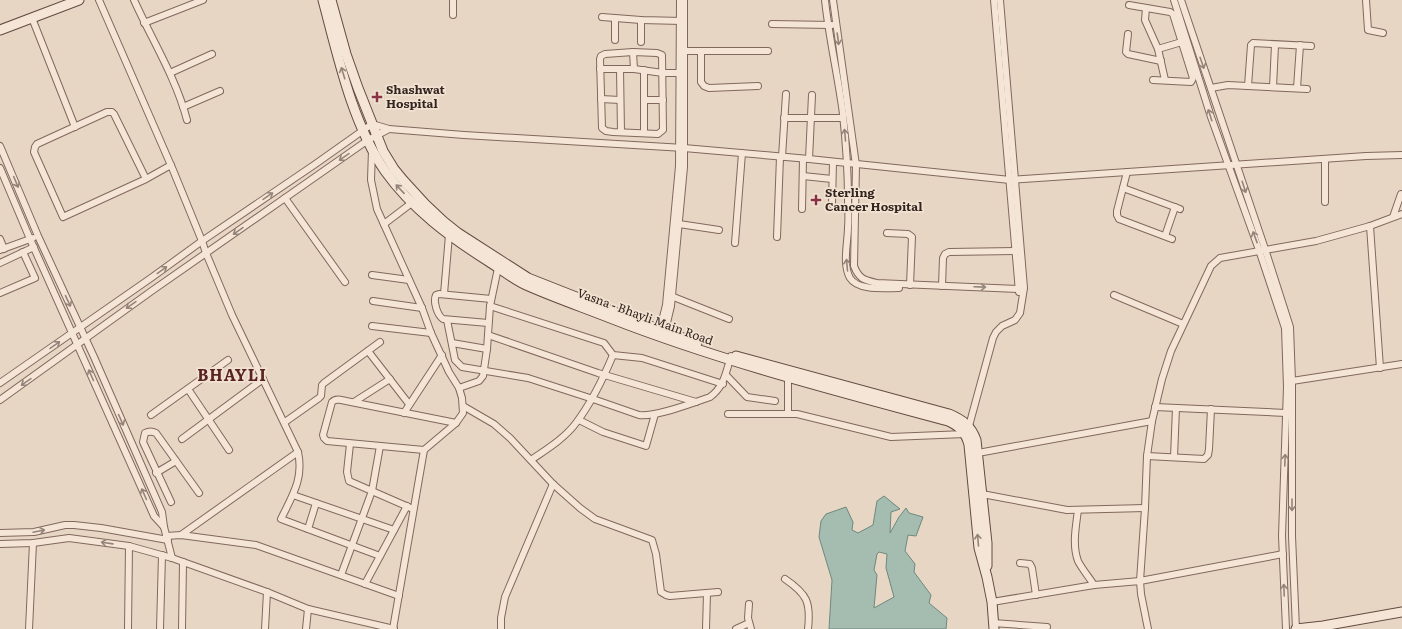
<svg xmlns="http://www.w3.org/2000/svg" width="1402" height="629" font-family="Literata,serif">
	<rect width="100%" height="100%" fill="#e8d6c4"/>
	<path fill="#a5bcb1" stroke="#6d897d" fill-rule="evenodd" d="M884,496l16,13 -9,3 -1,21 9,-16 7,-9 3,5 14,4 -7,19 -8,-1 -3,16 10,13 -1,8 17,23 -2,8 18,15 -1,11h-117l3,-49 -13,-43 2,-16 5,-7 20,-7 7,15 -1,8 6,3 15,-8 4,-24zM879,552l8,2 -1,14 8,29 -20,11 3,-33 -3,-5 3,-16z"/>
	<g fill="none" stroke-linecap="round" stroke-linejoin="round">
		<g stroke="#81685c" stroke-width="8">
			<g id="minor">
				<path d="M99,0l74,170 29,71 4,12 26,62 66,137c6,27 -6,44 -17,67l99,37"/>
				<path d="M134,0c18,40 42,78 53,120"/>
				<polyline points="453,0 453,15"/>
				<path d="M825,0c4,38 13,76 18,114 3,29 5,57 5,85 0,9 1,19 0,28 0,15 -6,37 2,51 8,13 35,10 49,10"/>
				<path d="M833,0l23,165 -2,101c5,13 10,14 23,17l141,6"/>
				<polyline points="994,0 1019,292"/>
				<polyline points="1174,0 1211,117 1259,250 1285,328 1287,387 1282,536 1286,629"/>
				<polyline points="1181,0 1265,249 1290,327 1292,381 1292,536 1296,629"/>
				<polyline points="1366,0 1368,30 1383,33"/>
				<polyline points="1129,5 1170,12 1173,14 1193,78 1191,82 1153,80"/>
				<polyline points="1146,8 1145,20 1158,49 1165,80"/>
				<polyline points="602,17 641,20 682,21"/>
				<polyline points="32,18 75,127"/>
				<polyline points="144,23 203,0"/>
				<polyline points="772,24 832,25"/>
				<polyline points="1128,34 1126,52 1128,54 1161,61"/>
				<polyline points="615,40 615,18"/>
				<polyline points="641,42 641,20"/>
				<polyline points="1158,49 1185,41"/>
				<polyline points="681,51 768,51"/>
				<polygon points="633,52 657,53 662,55 663,130 658,134 613,132 606,131 602,128 600,59 601,56 605,54"/>
				<polyline points="633,52 634,69"/>
				<polyline points="701,52 701,82 704,86 709,88 758,86"/>
				<polyline points="600,69 634,69 663,73 682,73"/>
				<polyline points="620,69 621,132"/>
				<polyline points="644,70 644,133"/>
				<polyline points="170,73 212,54"/>
				<polyline points="1248,86 1251,45 1253,43 1311,46"/>
				<polyline points="1273,87 1275,45"/>
				<polyline points="1211,88 1228,85 1307,89"/>
				<polyline points="1297,88 1300,45"/>
				<polyline points="601,99 620,100"/>
				<polyline points="644,100 663,100"/>
				<polyline points="183,107 220,91"/>
				<polyline points="784,118 843,118"/>
				<polyline points="389,129 464,135 684,148 809,159 1010,180 1366,156 1402,155"/>
				<polyline points="0,146 38,236 94,357 162,512 164,527 172,558"/>
				<polyline points="372,150 371,180 377,209 422,308 431,333 449,372 459,388 462,398 463,413 456,423 424,450 393,629"/>
				<polyline points="782,157 786,94"/>
				<polyline points="809,159 812,95"/>
				<polyline points="1325,159 1325,202"/>
				<polyline points="0,168 30,239 154,516 164,527"/>
				<polyline points="1127,172 1117,211 1117,215 1119,219 1172,239"/>
				<polyline points="803,176 832,179"/>
				<polyline points="146,179 63,217 34,152 35,147 37,144 107,112 112,112 114,114 146,179 171,165"/>
				<polyline points="1123,188 1180,209"/>
				<polyline points="285,198 345,282"/>
				<polyline points="832,204 833,162"/>
				<polyline points="802,209 803,159"/>
				<polyline points="1393,217 1401,194"/>
				<polyline points="384,224 413,202"/>
				<polyline points="679,224 719,230"/>
				<polyline points="1370,226 1380,368"/>
				<polyline points="887,233 908,234 912,237 910,285"/>
				<polyline points="1165,236 1175,207"/>
				<polyline points="777,237 780,157"/>
				<polyline points="0,239 4,249"/>
				<polyline points="735,243 742,153"/>
				<polyline points="0,250 33,238"/>
				<polyline points="0,263 34,247"/>
				<polyline points="372,275 409,280"/>
				<polyline points="942,286 943,258 945,254 949,252 1015,251"/>
				<polyline points="0,293 35,278 23,252"/>
				<polyline points="444,294 449,235"/>
				<polyline points="1114,295 1183,324"/>
				<polyline points="671,296 729,319"/>
				<polyline points="373,301 422,308"/>
				<polyline points="490,306 604,343 613,355 642,358 723,384"/>
				<path d="M447,320l8,40 7,7 66,11 65,21 46,16c17,2 54,-12 71,-18 14,-10 16,-25 21,-41"/>
				<path d="M488,323l-45,-4c-6,-4 -10,-18 -7,-24l3,-1 52,5"/>
				<polyline points="372,326 431,333"/>
				<polyline points="659,333 666,305 679,166 680,0"/>
				<polyline points="488,335 598,373 696,402"/>
				<polyline points="664,335 671,306 684,167 684,0"/>
				<polyline points="452,343 487,349"/>
				<polyline points="368,351 409,404"/>
				<polyline points="726,375 747,397 775,401"/>
				<polyline points="0,383 151,278 202,241 314,165 372,124 389,129 368,140 285,198 153,290 0,400"/>
				<polyline points="1290,384 1292,381 1402,364"/>
				<polyline points="459,388 479,381 483,376 487,349 490,306 498,268"/>
				<polyline points="188,389 229,450"/>
				<polyline points="354,402 390,379"/>
				<polyline points="463,406 494,424 510,438 553,484 580,508 595,519 652,540 656,554 661,592 666,595 670,596 718,592"/>
				<polyline points="1155,407 1286,413"/>
				<polyline points="404,413 442,355"/>
				<polyline points="788,413 788,378"/>
				<polyline points="728,414 797,414 891,437 965,434 969,426 993,338 996,332 1002,326 1015,320 1020,313 1024,288 1000,0"/>
				<polyline points="151,415 228,360"/>
				<polyline points="579,420 603,432 646,446 655,414"/>
				<polyline points="285,422 319,398 321,396 322,385 324,383 380,342"/>
				<polyline points="182,439 263,379"/>
				<polyline points="350,444 347,472 349,481 413,509"/>
				<path d="M424,450l-97,-9 -3,-3 -1,-3 9,-33c4,-4 9,-2 14,-1l110,22"/>
				<polyline points="978,453 1152,421"/>
				<polyline points="1147,456 1204,459 1208,455 1209,449 1211,409"/>
				<polyline points="1174,457 1176,408"/>
				<path d="M531,460c16,-11 34,-22 45,-37 16,-21 27,-44 37,-68"/>
				<polyline points="156,473 176,461"/>
				<polyline points="982,494 1067,510 1145,508"/>
				<polyline points="293,495 394,530"/>
				<path d="M171,502l-28,-60 2,-9c4,-2 7,-2 11,0l43,60"/>
				<path d="M1078,510c-2,16 -6,35 0,51 4,8 11,16 16,24"/>
				<polyline points="308,529 316,503"/>
				<polyline points="0,533 34,532 65,525 74,525 101,528 168,540"/>
				<polyline points="181,535 298,452"/>
				<polyline points="166,536 181,535 256,545 399,596"/>
				<polyline points="0,544 33,543 69,538 129,546 172,558 267,592 308,609 394,629"/>
				<polyline points="1283,554 1140,581 1145,508 1147,456 1152,421 1162,379 1171,351 1211,266 1220,258 1316,241 1370,226 1402,214"/>
				<polyline points="1020,563 1030,564 1032,568 1036,595"/>
				<polyline points="341,575 372,491 380,446"/>
				<path d="M785,579c22,15 26,23 23,50"/>
				<polyline points="365,584 407,506"/>
				<polyline points="992,602 1094,585 1140,581 1141,594 1148,629"/>
				<polyline points="749,604 748,618 751,629"/>
				<polyline points="993,623 1047,627"/>
				<polyline points="29,629 33,543"/>
				<polyline points="128,629 129,546"/>
				<polyline points="160,629 162,555"/>
				<polyline points="182,629 183,562"/>
				<polyline points="265,629 267,592"/>
				<polyline points="306,629 308,609"/>
				<polyline points="501,629 501,618 505,597 553,484"/>
				<polyline points="706,629 707,593"/>
				<polyline points="736,629 749,623"/>
			</g>
		</g>
		<g stroke="#634a40" stroke-width="11">
			<g id="secondary">
				<path d="M323,0c15,56 29,123 62,171 27,38 65,66 103,90 13,8 25,18 38,24 27,12 56,22 84,33 110,43 223,72 338,103 11,5 18,11 21,24l10,103 8,29 5,25 2,27"/>
				<polyline points="331,0 346,54 358,88 383,151 394,169 403,180 425,204 443,221 458,233 528,278 660,330 697,343"/>
				<polyline points="0,30 79,0"/>
				<path d="M736,356l213,58c14,6 22,12 27,26l11,103v23"/>
				<polyline points="1296,629 1323,626 1402,612"/>
			</g>
		</g>
		<use href="#minor" stroke="#f4e5d6" stroke-width="6"/>
		<use href="#secondary" stroke="#f4e5d6" stroke-width="9"/>
	</g>
	<defs><path id="oneway-shaft" d="M-6 0H5M1.5-3L5.5 0L1.5 3" fill="none" stroke-width="1.6" stroke-linecap="round" stroke-linejoin="round"/></defs>
	<g stroke="#94847a">
		<use href="#oneway-shaft" transform="translate(838 39) rotate(82)"/>
		<use href="#oneway-shaft" transform="translate(1202 63) rotate(71)"/>
		<use href="#oneway-shaft" transform="translate(343 73) rotate(-107)"/>
		<use href="#oneway-shaft" transform="translate(1210 115) rotate(-108)"/>
		<use href="#oneway-shaft" transform="translate(845 135) rotate(-95)"/>
		<use href="#oneway-shaft" transform="translate(344 157) rotate(145)"/>
		<use href="#oneway-shaft" transform="translate(16 182) rotate(67)"/>
		<use href="#oneway-shaft" transform="translate(1244 187) rotate(72)"/>
		<use href="#oneway-shaft" transform="translate(400 189) rotate(-133)"/>
		<use href="#oneway-shaft" transform="translate(268 196) rotate(-34)"/>
		<use href="#oneway-shaft" transform="translate(238 231) rotate(145)"/>
		<use href="#oneway-shaft" transform="translate(1255 237) rotate(-110)"/>
		<use href="#oneway-shaft" transform="translate(847 265) rotate(-95)"/>
		<use href="#oneway-shaft" transform="translate(162 270) rotate(-36)"/>
		<use href="#oneway-shaft" transform="translate(980 287) rotate(2)"/>
		<use href="#oneway-shaft" transform="translate(68 301) rotate(65)"/>
		<use href="#oneway-shaft" transform="translate(131 305) rotate(145)"/>
		<use href="#oneway-shaft" transform="translate(55 345) rotate(-35)"/>
		<use href="#oneway-shaft" transform="translate(91 375) rotate(-114)"/>
		<use href="#oneway-shaft" transform="translate(26 382) rotate(145)"/>
		<use href="#oneway-shaft" transform="translate(121 420) rotate(66)"/>
		<use href="#oneway-shaft" transform="translate(1285 460) rotate(-88)"/>
		<use href="#oneway-shaft" transform="translate(144 494) rotate(-114)"/>
		<use href="#oneway-shaft" transform="translate(1292 505) rotate(90)"/>
		<use href="#oneway-shaft" transform="translate(39 531) rotate(-12)"/>
		<use href="#oneway-shaft" transform="translate(978 540) rotate(-95)"/>
		<use href="#oneway-shaft" transform="translate(107 543) rotate(-172)"/>
		<use href="#oneway-shaft" transform="translate(1284 590) rotate(-92)"/>
	</g>
	<g fill="#893345" stroke="#f1e2d2" stroke-width="1.5">
		<path d="M375 91h4v4h4v4h-4v4h-4v-4h-4v-4h4z"/>
		<path d="M814 194h4v4h4v4h-4v4h-4v-4h-4v-4h4z"/>
	</g>
	<g text-anchor="middle" stroke-width="3.5" stroke-linejoin="round" paint-order="stroke">
		<g font-size="12" font-weight="bold" fill="#33241f" stroke="#f1e2d2" text-anchor="start">
			<text x="386" y="94">Shashwat<tspan x="386" dy="14">Hospital</tspan></text>
			<text x="825" y="197">Sterling<tspan x="825" dy="14">Cancer Hospital</tspan></text>
		</g>
		<g font-size="12" fill="#33241f" stroke="#f1e2d2">
			<text transform="translate(645 317) rotate(20)" y="4">Vasna - Bhayli Main Road</text>
		</g>
		<g font-size="16" font-weight="bold" letter-spacing="1" fill="#5a2323" stroke="#f1e2d2">
			<text x="232" y="381">BHAYLI</text>
		</g>
	</g>
</svg>
